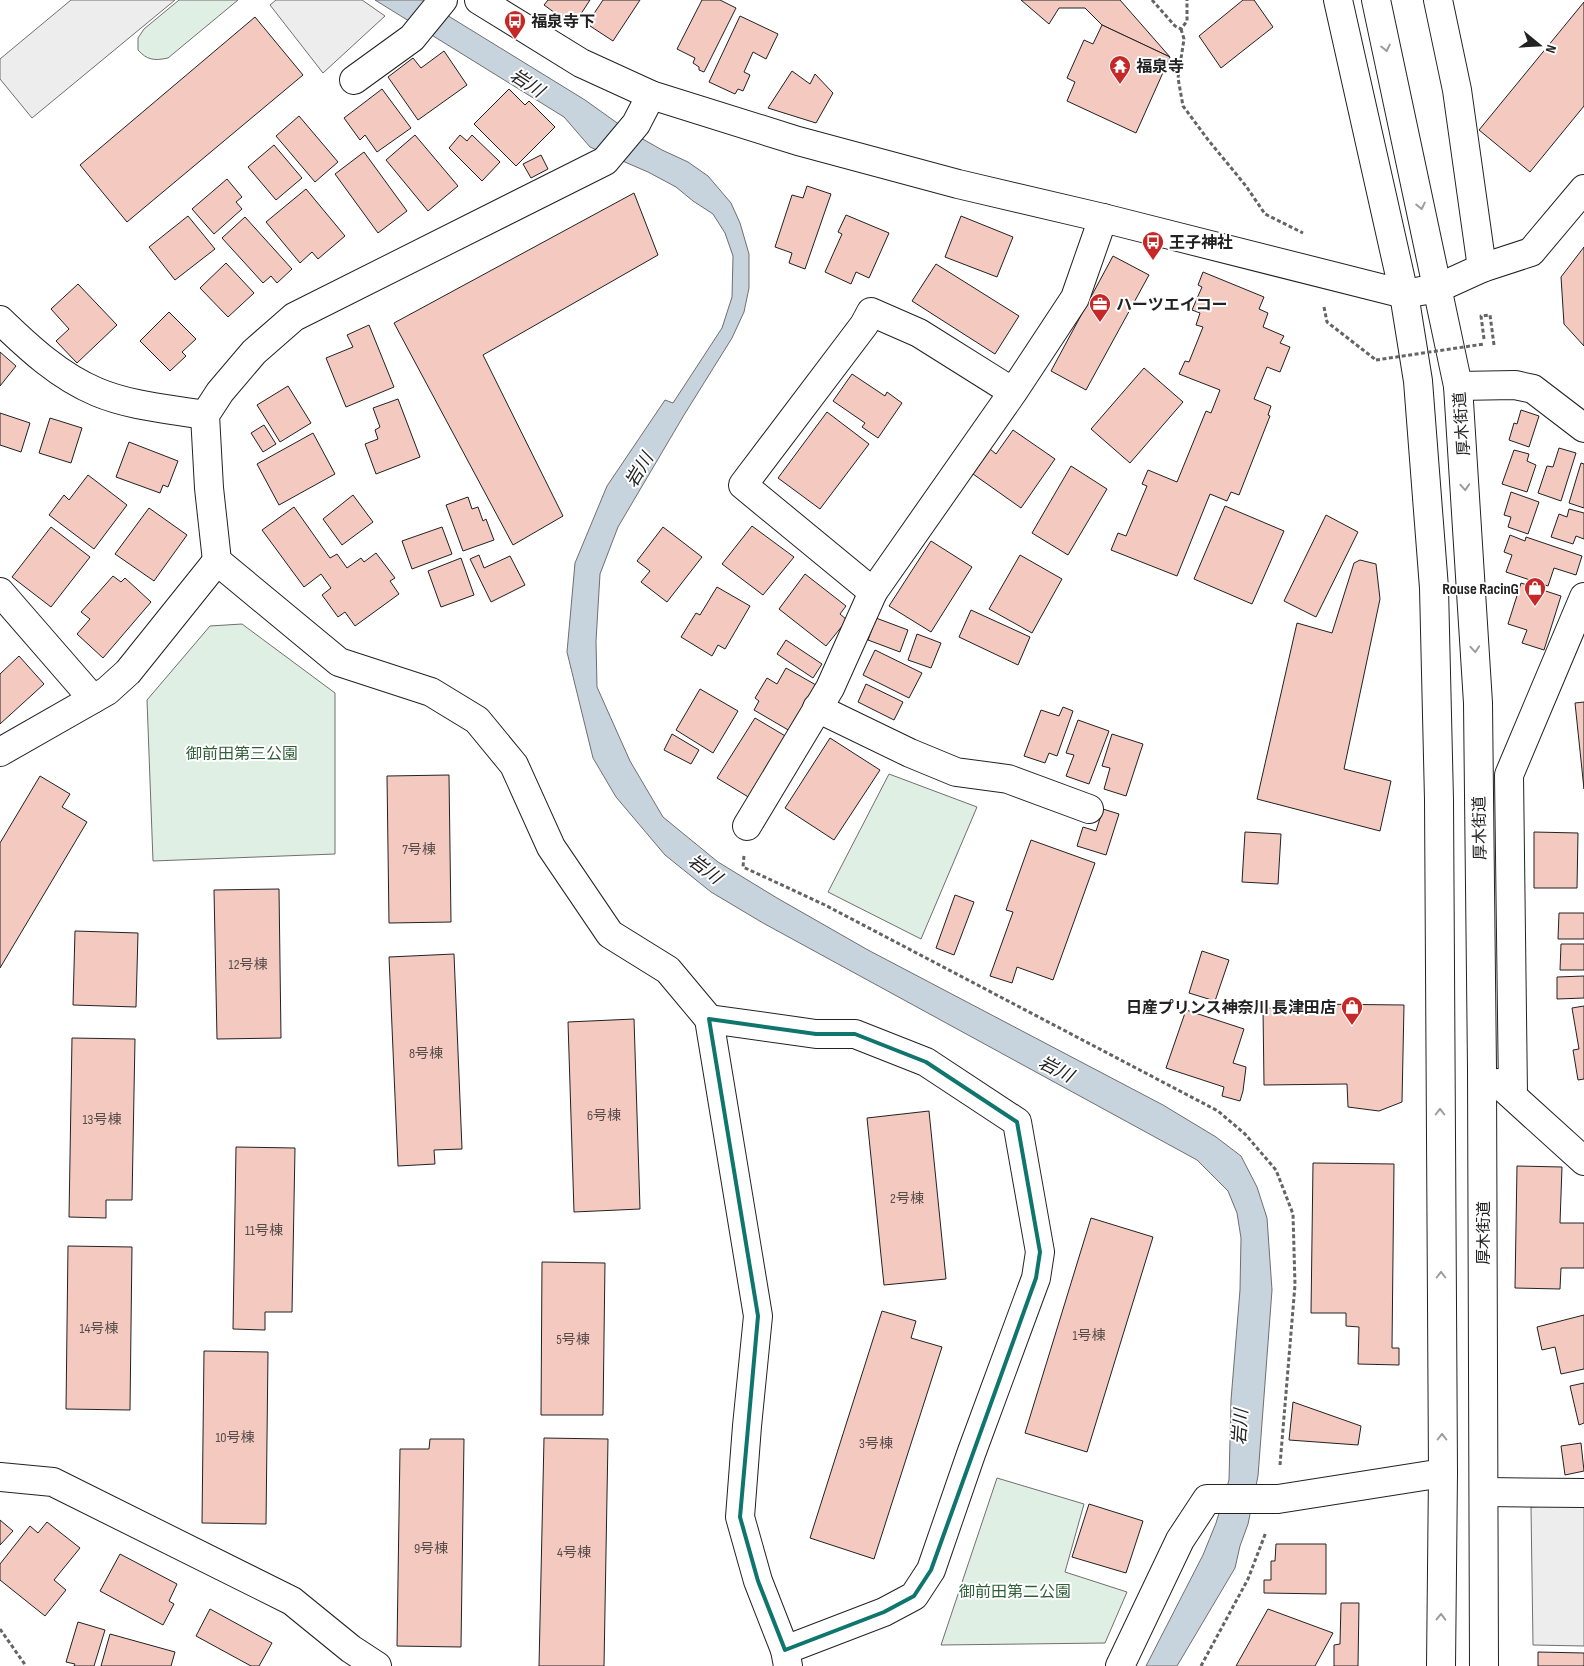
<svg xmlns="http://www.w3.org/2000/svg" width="1584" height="1666" font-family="'Sofia Sans Condensed','Noto Sans JP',sans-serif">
	<rect width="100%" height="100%" fill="#fff"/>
	<g fill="#e0efe3" stroke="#6f6f6f">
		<path d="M179,0h59l-70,58c-14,3 -21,2 -30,-8v-12l6,-9z"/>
		<polygon points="242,624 335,693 335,854 153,861 147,700 210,626"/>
		<polygon points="889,774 977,807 921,939 828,892"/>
		<polygon points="997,1478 1084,1504 1065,1572 1127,1592 1105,1643 941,1645"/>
	</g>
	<g fill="#ededed" stroke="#6f6f6f">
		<polygon points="71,0 175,0 32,118 0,79 0,59"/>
		<polygon points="276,0 362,0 385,16 323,73 270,5"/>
		<polygon points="1584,1504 1584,1646 1533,1645 1531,1507"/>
	</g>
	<polygon fill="#c7d3dd" stroke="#6f6f6f" points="375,0 425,0 450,17 585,100 627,130 662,150 688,162 708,176 731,203 740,223 749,254 749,288 744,312 732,338 684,415 618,527 600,574 596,641 597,687 630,761 663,817 718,862 777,898 868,950 1163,1105 1216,1137 1241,1156 1257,1187 1267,1218 1272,1290 1258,1476 1248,1524 1240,1546 1235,1568 1177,1666 1146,1666 1203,1555 1216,1523 1229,1480 1231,1400 1240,1290 1241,1238 1237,1213 1228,1191 1197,1160 763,923 711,892 665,855 616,797 593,758 567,652 575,563 607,486 665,400 673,403 722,328 732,297 733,256 725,233 713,214 693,201 676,187 648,172 590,147 564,117"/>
	<g fill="#f3c9c0" stroke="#222">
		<polygon points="548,0 590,0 573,26 544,5"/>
		<polygon points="603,0 640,0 613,41 587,24"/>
		<polygon points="702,0 720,0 736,8 704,72 699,70 699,67 693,63 695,58 677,49"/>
		<polygon points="1021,0 1120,0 1170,57 1102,25 1085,8 1059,8 1049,24"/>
		<polygon points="1243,0 1254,0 1273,27 1221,68 1199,36"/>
		<polygon points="1584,2 1584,106 1530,172 1479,130"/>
		<polygon points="740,16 778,34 766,59 753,52 744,72 750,75 743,91 738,89 735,94 709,82"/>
		<polygon points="255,17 303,75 127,222 80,165"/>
		<polygon points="1102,25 1170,57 1136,133 1067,101 1075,82 1067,78 1084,40 1093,44"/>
		<polygon points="444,51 467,85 418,120 388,77 413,58 421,68"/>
		<polygon points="792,71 810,84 815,74 833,93 816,123 768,108"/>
		<polygon points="382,89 411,128 377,152 365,135 360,140 344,118"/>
		<polygon points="509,89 525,105 529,101 555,127 516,166 474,124"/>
		<polygon points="299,116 338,162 315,182 276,136"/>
		<polygon points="415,135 458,186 428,211 386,160"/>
		<polygon points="460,135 467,141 472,135 500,162 482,181 449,148"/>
		<polygon points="274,145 302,178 276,200 248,167"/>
		<polygon points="364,152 407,211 378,233 335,174"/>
		<polygon points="541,155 548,169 531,178 523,164"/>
		<polygon points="227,179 242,197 236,202 242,209 214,234 192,209"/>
		<polygon points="807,186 831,194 805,269 789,263 792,253 775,247 792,195 803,198"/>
		<polygon points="306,189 345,236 318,259 312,252 300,263 266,222"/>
		<polygon points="634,193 658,255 483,355 563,516 513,545 394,323"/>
		<polygon points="846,215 889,233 869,278 856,272 851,284 825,272 842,234 838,232"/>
		<polygon points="188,216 215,249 175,280 149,247"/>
		<polygon points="961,216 1013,237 997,277 945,257"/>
		<polygon points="245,217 292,269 277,283 271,276 263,283 222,238"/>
		<polygon points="1584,247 1584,346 1564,324 1561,277"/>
		<polygon points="1113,256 1149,275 1086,390 1051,371"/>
		<polygon points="226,263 254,293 228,317 200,288"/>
		<polygon points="936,264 1019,316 995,354 912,301"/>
		<polygon points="1203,272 1264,297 1259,309 1268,313 1263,327 1284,336 1280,343 1290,347 1280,372 1267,367 1254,399 1271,406 1268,415 1270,416 1239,495 1231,492 1227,501 1210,494 1177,576 1111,550 1118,533 1126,536 1147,486 1142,484 1148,470 1177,482 1206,411 1211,413 1220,390 1179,374 1185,361 1189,362 1203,327 1196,325 1200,313 1192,310 1202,287 1198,285"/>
		<polygon points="78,284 117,325 77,363 56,341 69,329 51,309"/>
		<polygon points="169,312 196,339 182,352 186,356 170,371 140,341"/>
		<polygon points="369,325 394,387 346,407 326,358 353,347 347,335"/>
		<polygon points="0,352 16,366 0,386"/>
		<polygon points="1144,368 1183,402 1130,463 1091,429"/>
		<polygon points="852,374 885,396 887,392 902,403 878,438 862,427 865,423 833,401"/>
		<polygon points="288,386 311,423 280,442 257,405"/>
		<polygon points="398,399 420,457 376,474 365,444 378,439 375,430 380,427 373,408"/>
		<polygon points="1521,410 1539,416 1529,447 1509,440 1514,423 1517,424"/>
		<polygon points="827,412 869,444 820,509 778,478"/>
		<polygon points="0,413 30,423 21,452 0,445"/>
		<polygon points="50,418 82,428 71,463 39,453"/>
		<polygon points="264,425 276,444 263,452 251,433"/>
		<polygon points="1013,430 1055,459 1021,508 973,474 990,449 996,454"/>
		<polygon points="313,433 335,474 279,505 257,464"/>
		<polygon points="129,442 178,461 168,487 163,485 160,493 116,477"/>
		<polygon points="1559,448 1576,453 1561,501 1538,493 1547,466 1553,467"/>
		<polygon points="1514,450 1529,454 1527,461 1536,465 1527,492 1502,484"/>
		<polygon points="1581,463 1584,464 1584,508 1569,503"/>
		<polygon points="1071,466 1107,489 1068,555 1032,533"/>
		<polygon points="88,475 127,505 94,549 49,515 64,495 69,500"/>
		<polygon points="1511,492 1539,502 1528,534 1508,527 1511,517 1504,515"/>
		<polygon points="353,495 373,522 342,545 323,519"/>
		<polygon points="468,497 472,509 478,507 483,521 486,519 494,540 463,551 446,505"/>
		<polygon points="1225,506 1284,531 1252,604 1194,579"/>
		<polygon points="294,507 330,558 337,554 347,568 361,558 364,562 376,553 395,578 390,581 399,594 355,626 345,612 338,617 322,595 331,588 321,574 304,587 262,530"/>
		<polygon points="149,508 187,535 154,581 115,554"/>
		<polygon points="1569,509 1584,513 1584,539 1576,536 1573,544 1551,537 1559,514 1567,517"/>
		<polygon points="1326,515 1358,532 1316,617 1284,601"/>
		<polygon points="752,526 794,557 763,595 722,564"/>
		<polygon points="51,527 90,557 51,607 12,577"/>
		<polygon points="442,527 452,554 412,569 402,541"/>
		<polygon points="663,527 702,557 667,602 641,582 650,571 637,561"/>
		<polygon points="1510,535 1525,541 1526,537 1582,556 1576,575 1554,568 1548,586 1506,572 1512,555 1504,552"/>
		<polygon points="931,541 972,567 931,632 889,606"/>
		<polygon points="479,555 484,568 510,556 525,585 491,602 470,559"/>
		<polygon points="1020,555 1062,579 1032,633 989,609"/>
		<polygon points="461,558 474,595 441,607 428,571"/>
		<polygon points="1360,560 1376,564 1380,599 1344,769 1391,781 1380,831 1257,799 1297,623 1332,633 1354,563"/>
		<polygon points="805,574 846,606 840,614 847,620 826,646 779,609"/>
		<polygon points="113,576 121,582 125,578 151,602 103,658 77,634 90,619 81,612"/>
		<polygon points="1521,583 1561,596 1544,650 1522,643 1527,630 1508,624"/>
		<polygon points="717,587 750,606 725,649 718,645 712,656 681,637 696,613 700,615"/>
		<polygon points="971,610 1030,637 1018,665 959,637"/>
		<polygon points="876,618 908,630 900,652 868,640"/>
		<polygon points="917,634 941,643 931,668 908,660"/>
		<polygon points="786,640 822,664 813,678 777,654"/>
		<polygon points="875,650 922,673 909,698 863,675"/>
		<polygon points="19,656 44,684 0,724 0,674"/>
		<polygon points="786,668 816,685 790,731 754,710 759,701 755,698 767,678 777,684"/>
		<polygon points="866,684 903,702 894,720 858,702"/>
		<polygon points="700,689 738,711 713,753 676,730"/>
		<polygon points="1584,702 1584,789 1575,703"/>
		<polygon points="1063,707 1073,711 1057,756 1049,753 1045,763 1024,756 1041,710 1059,716"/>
		<polygon points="755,718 787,737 750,798 717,778"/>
		<polygon points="1078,720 1109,731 1089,784 1066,776 1074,755 1066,753"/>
		<polygon points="672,734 699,750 691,764 664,750"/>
		<polygon points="1112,734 1143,744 1126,796 1104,789 1110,768 1102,766"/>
		<polygon points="830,738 880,770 834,840 785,808"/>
		<polygon points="449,775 451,922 389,923 387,776"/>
		<polygon points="40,776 70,794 62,807 87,822 0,968 0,843"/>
		<polygon points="1103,809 1119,814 1106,855 1077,846 1083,827 1096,831"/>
		<polygon points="1245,832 1281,834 1278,884 1242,882"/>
		<polygon points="1534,832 1578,833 1577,888 1534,888"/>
		<polygon points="1031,840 1095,863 1053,980 1017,967 1012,983 990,976 1013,912 1006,910"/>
		<polygon points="279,889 281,1038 217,1039 214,890"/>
		<polygon points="955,895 974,902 954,955 936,948"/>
		<polygon points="1559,913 1584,913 1584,939 1558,939"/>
		<polygon points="75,931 138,933 136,1007 73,1005"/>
		<polygon points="1561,944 1584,944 1584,970 1560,970"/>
		<polygon points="1202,951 1229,960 1215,1001 1189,993"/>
		<polygon points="454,954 462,1149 434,1150 435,1164 398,1166 389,957"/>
		<polygon points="1584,976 1584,998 1557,999 1557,977"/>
		<polygon points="1310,1004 1404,1005 1402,1102 1379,1111 1348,1107 1347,1084 1264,1085 1263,1008 1299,1009"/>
		<polygon points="1584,1006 1584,1079 1578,1080 1573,1050 1579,1049 1572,1008"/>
		<polygon points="1186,1010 1244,1029 1233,1063 1246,1067 1243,1091 1240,1101 1222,1096 1224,1087 1166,1068"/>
		<polygon points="634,1019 640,1209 574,1212 568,1022"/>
		<polygon points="72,1038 135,1039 132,1200 106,1200 106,1218 69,1217"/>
		<polygon points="929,1111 946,1279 884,1285 867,1118"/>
		<polygon points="236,1147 295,1148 292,1312 265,1312 265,1330 233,1329"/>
		<polygon points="1313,1163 1394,1164 1392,1348 1399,1348 1399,1365 1358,1364 1359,1327 1346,1326 1346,1313 1311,1313"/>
		<polygon points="1517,1166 1562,1167 1560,1223 1584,1223 1584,1268 1561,1268 1560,1289 1515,1288"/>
		<polygon points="1091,1218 1153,1237 1087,1452 1025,1433"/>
		<polygon points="68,1246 132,1247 130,1410 66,1409"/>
		<polygon points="542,1262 605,1263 603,1415 541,1415"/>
		<polygon points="882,1311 916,1321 911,1338 942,1347 874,1559 810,1538"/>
		<polygon points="1584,1315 1584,1369 1561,1374 1555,1347 1542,1350 1537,1327"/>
		<polygon points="204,1351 268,1352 266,1524 202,1523"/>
		<polygon points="1584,1383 1584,1423 1579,1425 1570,1386"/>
		<polygon points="1293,1402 1361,1426 1358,1445 1289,1440"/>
		<polygon points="544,1438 608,1439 604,1666 539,1666"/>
		<polygon points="430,1439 464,1439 461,1647 397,1646 400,1449 429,1449"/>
		<polygon points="1581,1443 1584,1471 1565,1475 1561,1446"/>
		<polygon points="1089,1504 1143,1521 1126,1573 1072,1557"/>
		<polygon points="0,1520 13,1531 0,1545"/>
		<polygon points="47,1522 80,1548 54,1580 66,1590 45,1616 0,1580 0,1564 30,1526 38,1533"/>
		<polygon points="1276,1544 1326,1544 1326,1594 1264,1593 1264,1580 1271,1580 1271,1561 1275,1561"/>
		<polygon points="120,1554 177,1584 169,1601 174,1604 163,1625 100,1591"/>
		<polygon points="1341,1603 1359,1603 1358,1666 1334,1666 1334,1645 1340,1644"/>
		<polygon points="210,1609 272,1643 259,1666 251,1666 196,1636"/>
		<polygon points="1268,1609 1333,1633 1315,1666 1236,1666"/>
		<polygon points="78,1622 105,1630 94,1666 74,1666 75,1664 66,1662"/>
		<polygon points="110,1634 175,1652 171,1666 101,1666"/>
		<polygon points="1538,1652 1584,1653 1584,1666 1538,1666"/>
	</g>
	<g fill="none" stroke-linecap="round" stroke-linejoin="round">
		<g stroke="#222" stroke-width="30">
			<g id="minor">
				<polyline points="479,0 581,63 651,95 798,141 958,184 1103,218 1404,294 1438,288 1482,268 1531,252 1584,189"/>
				<polyline points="1438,0 1457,90 1482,268"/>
				<polyline points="354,80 412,38 443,0"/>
				<polyline points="651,95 636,124 605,161 294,317 254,352 220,392 205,415 209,488 217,561 339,662 431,692 477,720 514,765 551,847 610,934 668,970 709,1019 758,1316 747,1426 740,1517 758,1581 785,1650 788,1666"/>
				<path d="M0,320c29,28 59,56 97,72 33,14 73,17 108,23"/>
				<polyline points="1458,386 1515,385 1533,389 1584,428"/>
				<polyline points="1013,392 919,333 871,312 864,325 743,485 873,592 1013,392 1075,298 1103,218"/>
				<polyline points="0,592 93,699"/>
				<polyline points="817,708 910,753 956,772 1008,779 1089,809"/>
				<polyline points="0,752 107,691 128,672 217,561"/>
				<polyline points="747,826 830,688 873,592"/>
				<polyline points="709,1019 816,1034 855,1034 926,1062 1017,1122 1040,1252 1036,1278 971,1454 931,1570 914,1596 884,1612 785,1650"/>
				<polyline points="1498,1083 1584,1161"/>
				<polyline points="1513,1095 1509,775 1584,597"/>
				<polyline points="0,1477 53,1482 292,1601 351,1649 377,1666"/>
				<polyline points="1484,1492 1584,1493"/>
				<polyline points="1120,1666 1180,1540 1207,1499 1278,1499 1443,1473"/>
			</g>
		</g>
		<g stroke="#222" stroke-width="30">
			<g id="highway">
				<polyline points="1338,0 1404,294 1418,381 1434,588 1439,800 1443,1473 1441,1666"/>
				<polyline points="1376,0 1458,386 1478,703 1482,1069 1484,1666"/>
			</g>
		</g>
		<g stroke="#646464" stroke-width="3" stroke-dasharray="4 2.5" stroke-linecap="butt">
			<polyline points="1152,0 1175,26 1181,29 1187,21 1187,0"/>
			<polyline points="1181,29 1184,39 1178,78 1183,106 1209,141 1246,186 1265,214 1303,233"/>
			<polyline points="1324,307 1327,322 1376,360"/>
			<polyline points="1484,339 1481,316 1490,315 1494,345"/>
			<polyline points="744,856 743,867 825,905 1218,1111 1245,1134 1276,1170 1293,1214 1295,1285 1280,1465"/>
			<polyline points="0,1629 26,1666"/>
			<polyline points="1201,1666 1248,1579 1266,1532"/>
		</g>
		<use href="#minor" stroke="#fff" stroke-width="28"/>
		<use href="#highway" stroke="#fff" stroke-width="28"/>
		<polyline stroke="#646464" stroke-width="3" stroke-dasharray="4 2.5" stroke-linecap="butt" points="1376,360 1484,344"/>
	</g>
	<defs><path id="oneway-chevron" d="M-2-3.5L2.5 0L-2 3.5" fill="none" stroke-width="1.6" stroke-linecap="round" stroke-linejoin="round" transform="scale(1.25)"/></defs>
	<g stroke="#9c9c9c">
		<use href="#oneway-chevron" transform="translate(1386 48) rotate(78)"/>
		<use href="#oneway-chevron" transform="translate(1421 206) rotate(78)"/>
		<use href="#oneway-chevron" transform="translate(1465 487) rotate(86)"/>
		<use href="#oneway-chevron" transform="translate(1475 649) rotate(86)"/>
		<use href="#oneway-chevron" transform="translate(1440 1112) rotate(-90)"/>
		<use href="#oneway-chevron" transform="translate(1441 1275) rotate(-90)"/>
		<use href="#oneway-chevron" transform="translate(1442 1437) rotate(-90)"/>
		<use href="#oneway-chevron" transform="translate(1441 1617) rotate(-89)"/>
	</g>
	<path fill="none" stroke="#0f766e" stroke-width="4" stroke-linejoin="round" d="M709,1019l107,15h39l71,28 91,60 23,130 -4,26 -105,292 -17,26 -30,16 -99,38 -27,-69 -18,-64 18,-201z"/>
	<defs>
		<g id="bus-pin" transform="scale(1.125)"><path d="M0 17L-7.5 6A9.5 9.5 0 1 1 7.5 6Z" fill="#c62828" stroke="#fff"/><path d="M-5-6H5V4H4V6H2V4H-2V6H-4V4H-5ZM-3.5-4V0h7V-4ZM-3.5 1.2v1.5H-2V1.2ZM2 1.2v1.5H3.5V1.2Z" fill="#fff"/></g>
		<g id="temple-pin" transform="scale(1.125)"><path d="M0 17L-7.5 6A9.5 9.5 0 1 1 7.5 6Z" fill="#c62828" stroke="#fff"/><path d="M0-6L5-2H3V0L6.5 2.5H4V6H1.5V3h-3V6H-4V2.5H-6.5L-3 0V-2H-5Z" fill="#fff"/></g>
		<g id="office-pin" transform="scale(1.125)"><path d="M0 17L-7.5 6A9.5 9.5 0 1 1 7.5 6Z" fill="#c62828" stroke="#fff"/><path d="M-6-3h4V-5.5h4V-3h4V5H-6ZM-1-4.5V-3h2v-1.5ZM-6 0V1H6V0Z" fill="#fff"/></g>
		<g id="shop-pin" transform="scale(1.125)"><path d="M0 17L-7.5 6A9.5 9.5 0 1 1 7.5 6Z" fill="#c62828" stroke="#fff"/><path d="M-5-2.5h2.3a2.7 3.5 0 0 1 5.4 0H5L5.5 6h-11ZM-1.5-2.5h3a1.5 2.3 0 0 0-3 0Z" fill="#fff"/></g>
	</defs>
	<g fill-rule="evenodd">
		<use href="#bus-pin" x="515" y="21"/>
		<use href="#temple-pin" x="1120" y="66"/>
		<use href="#bus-pin" x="1153" y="242"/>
		<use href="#office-pin" x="1100" y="304"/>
		<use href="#shop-pin" x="1535" y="588"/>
		<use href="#shop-pin" x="1352" y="1007"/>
	</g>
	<g text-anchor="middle" stroke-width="4" stroke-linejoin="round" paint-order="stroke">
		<g font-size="14" fill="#564c4a">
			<text x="419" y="854">7号棟</text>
			<text x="248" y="969">12号棟</text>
			<text x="426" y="1058">8号棟</text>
			<text x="604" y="1120">6号棟</text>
			<text x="102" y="1124">13号棟</text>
			<text x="907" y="1203">2号棟</text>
			<text x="264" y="1235">11号棟</text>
			<text x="99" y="1333">14号棟</text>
			<text x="1089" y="1340">1号棟</text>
			<text x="573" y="1344">5号棟</text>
			<text x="235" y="1442">10号棟</text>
			<text x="876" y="1448">3号棟</text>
			<text x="431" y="1553">9号棟</text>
			<text x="574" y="1557">4号棟</text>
		</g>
		<g font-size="16" font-weight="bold" fill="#222" stroke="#fff" text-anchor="start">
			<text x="531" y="27">福泉寺下</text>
			<text x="1136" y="72">福泉寺</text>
			<text x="1169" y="248">王子神社</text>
			<text x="1116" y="310">ハーツエイコー</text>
			<text x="1519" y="594" text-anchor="end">Rouse RacinG</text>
			<text x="1336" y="1013" text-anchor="end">日産プリンス神奈川 長津田店</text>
		</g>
		<g font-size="16" fill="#222" stroke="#fff">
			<text transform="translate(1461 424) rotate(-94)" y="6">厚木街道</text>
			<text transform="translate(1479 828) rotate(-91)" y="6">厚木街道</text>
			<text transform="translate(1483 1233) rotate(-90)" y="6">厚木街道</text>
		</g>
		<g font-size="16" fill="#2f5e38" stroke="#fff">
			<text x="242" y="759">御前田第三公園</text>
			<text x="1015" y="1597">御前田第二公園</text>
		</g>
		<g font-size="18" font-style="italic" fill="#222" stroke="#fff">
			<text transform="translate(527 83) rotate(33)" y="6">岩川</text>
			<text transform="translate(639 470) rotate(-59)" y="6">岩川</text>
			<text transform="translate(705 869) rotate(37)" y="6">岩川</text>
			<text transform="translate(1056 1069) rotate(27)" y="6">岩川</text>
			<text transform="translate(1240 1427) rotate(-86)" y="6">岩川</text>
		</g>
	</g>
	<g transform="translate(1539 45) rotate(108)" stroke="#ffffff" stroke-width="4" paint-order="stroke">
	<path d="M0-4L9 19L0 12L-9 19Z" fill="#222222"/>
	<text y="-8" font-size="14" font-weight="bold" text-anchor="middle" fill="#222222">N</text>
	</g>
</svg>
